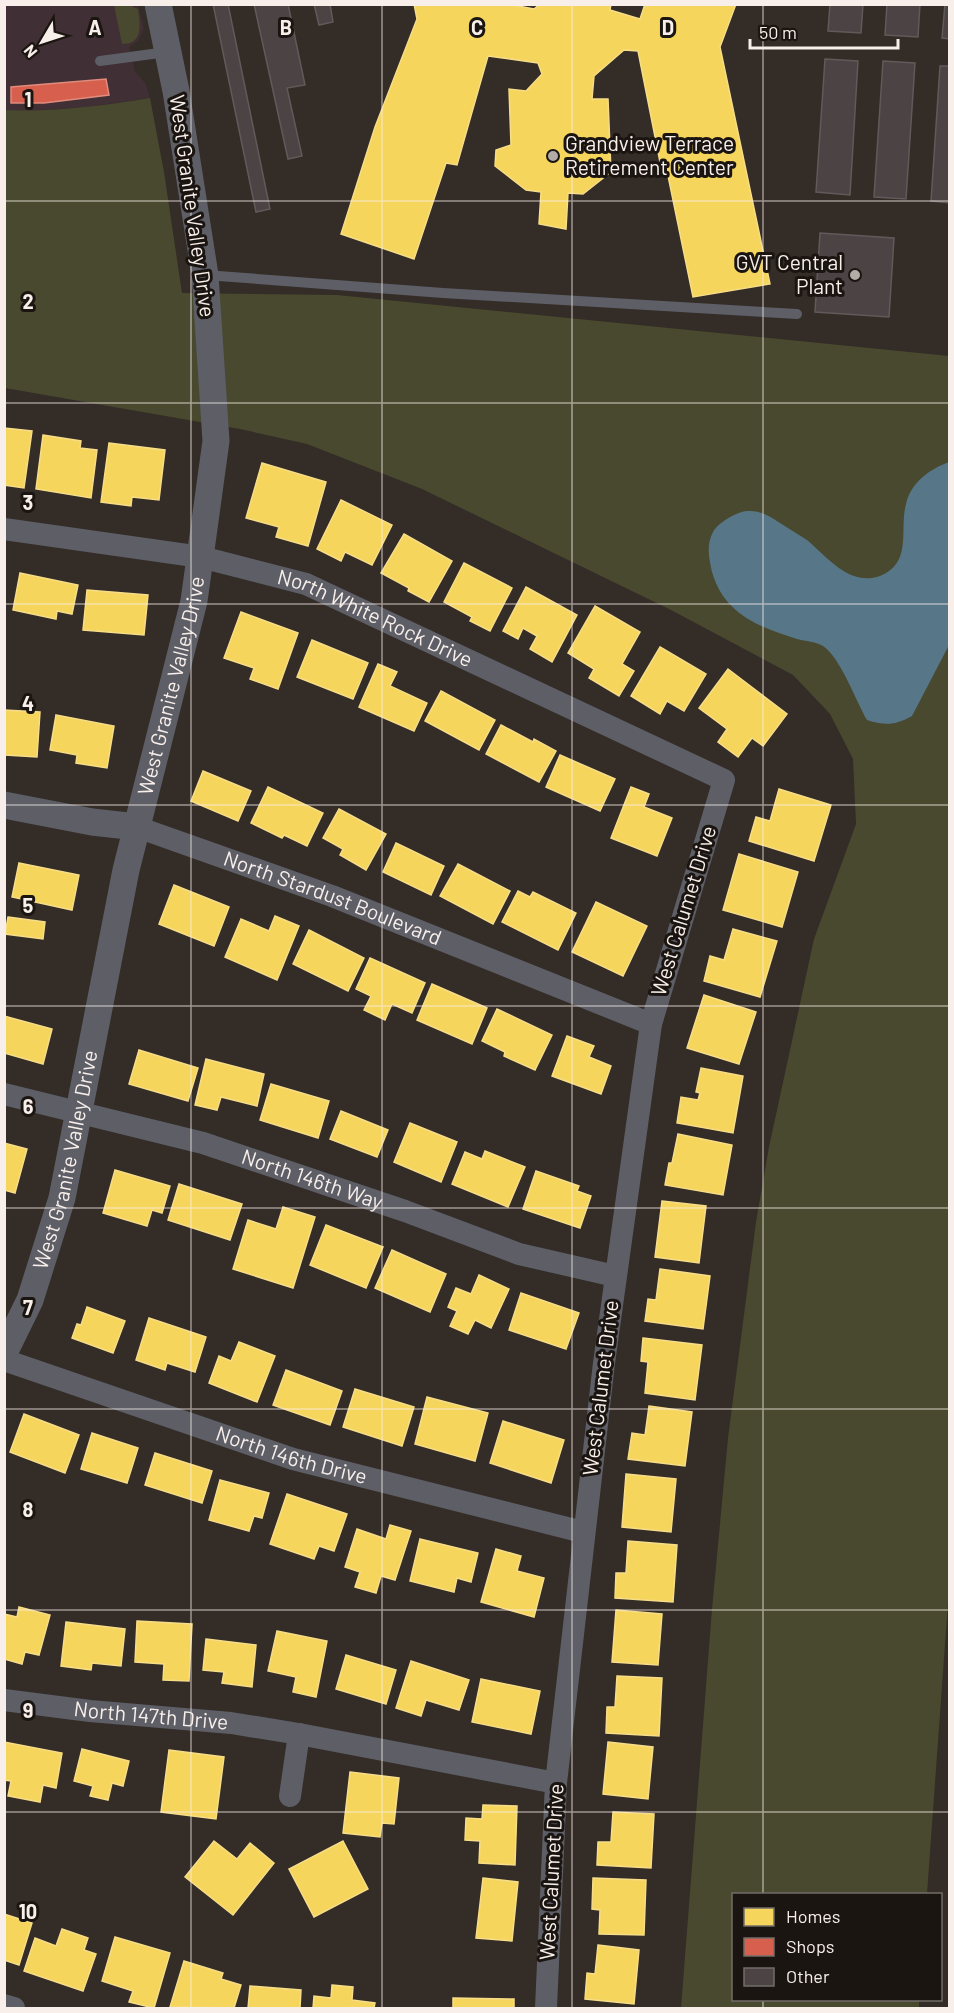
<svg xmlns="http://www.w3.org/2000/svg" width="954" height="2013" font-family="Barlow,sans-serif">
	<rect width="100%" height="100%" fill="#332c27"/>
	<polygon fill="#402f34" points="4,5 138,5 144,29 138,41 129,47 135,71 146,84 150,98 88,107 26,111 5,110"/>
	<g fill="#48492f">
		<path d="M114,5h18l1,2 5,2c2,16 6,35 -16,35z"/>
		<path d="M150,98l14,74 18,121 155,2 612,61 1,1219 -23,319h-193v106h185v8h-238l31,-399 16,-171 28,-216 13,-75 45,-208 42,-115 -3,-65 -23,-45 -37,-39 -122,-65 -249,-121 -115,-45 -67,-15 -235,-41 -1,-278c49,2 99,-4 146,-12z"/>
	</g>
	<path fill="#577789" d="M949,462v183l-37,71c-16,9 -27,10 -45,4 -11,-19 -27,-63 -44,-74 -6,-4 -18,-5 -26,-7 -38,-12 -73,-25 -85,-67 -3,-13 -6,-27 1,-40 5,-9 23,-20 34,-21 13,-1 22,5 33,12 9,6 18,11 27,17 20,17 43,47 73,36 33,-13 19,-47 26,-72 5,-22 24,-35 43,-42z"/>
	<g fill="#f6d55c" stroke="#f7dd87" stroke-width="1.5">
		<polygon points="414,4 508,4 534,9 540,4 611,4 610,10 640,19 645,4 736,4 720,47 770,284 693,297 666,166 661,167 638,51 624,50 594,76 592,99 608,99 611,172 583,194 568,193 566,229 539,224 541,192 526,190 495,166 496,150 511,145 509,89 526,91 542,74 538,63 488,56 457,165 446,163 414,259 341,234 375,127 417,19"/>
		<polygon points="4,428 32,431 24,488 4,485"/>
		<polygon points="43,435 81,441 80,448 97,450 91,498 36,489"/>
		<polygon points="109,443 165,450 159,500 132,497 131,506 101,502"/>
		<polygon points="262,463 326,482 308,546 276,537 279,527 246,518"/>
		<polygon points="341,500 392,525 372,565 345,552 341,561 317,549"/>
		<polygon points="404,534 452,561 429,602 408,591 409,588 381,573"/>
		<polygon points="464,563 512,588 490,631 470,621 472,617 444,602"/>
		<polygon points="20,573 78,585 72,614 57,611 56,619 13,610"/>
		<polygon points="526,587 577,615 552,662 530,649 537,636 523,628 518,639 503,631"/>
		<polygon points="87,590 148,595 144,635 83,630"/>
		<polygon points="595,606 640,632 622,664 634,671 619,696 589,678 594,669 568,653"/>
		<polygon points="241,612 298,633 278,689 250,679 254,668 224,658"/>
		<polygon points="312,640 368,663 353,699 297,677"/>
		<polygon points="660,647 706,674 684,711 667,701 660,714 631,696"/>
		<polygon points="378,664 397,672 390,686 427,703 414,731 359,707"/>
		<polygon points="728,669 787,714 763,746 752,738 738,757 718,742 727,729 699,708"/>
		<polygon points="441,691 495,720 479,750 425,721"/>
		<polygon points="4,710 40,712 37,757 5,755"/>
		<polygon points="56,715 114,726 107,768 76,763 77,755 50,750"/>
		<polygon points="501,725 533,742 534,739 556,751 539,782 486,754"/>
		<polygon points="560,755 615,779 600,811 546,787"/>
		<polygon points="203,771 251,791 238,821 191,801"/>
		<polygon points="268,787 323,813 307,846 284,835 282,838 251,823"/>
		<polygon points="631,787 649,794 644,807 672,818 657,856 611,838"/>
		<polygon points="779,789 831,805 814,861 749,841 756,817 770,821"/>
		<polygon points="339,809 386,834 366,870 340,855 343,849 323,838"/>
		<polygon points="396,843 444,866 431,895 383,872"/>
		<polygon points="739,854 798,872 782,927 723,910"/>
		<polygon points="19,863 79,875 72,910 12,897"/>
		<polygon points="458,864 510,891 493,924 440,896"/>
		<polygon points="174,885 229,907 214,946 159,924"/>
		<polygon points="518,891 530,897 533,892 576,913 558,950 502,922"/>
		<polygon points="596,902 647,926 623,976 572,952"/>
		<polygon points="275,916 299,926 277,980 225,957 241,919 269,931"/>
		<polygon points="8,917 45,922 43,939 5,934"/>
		<polygon points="733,929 777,941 760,997 704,981 710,956 724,960"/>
		<polygon points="309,930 364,958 348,991 293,964"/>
		<polygon points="370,958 425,983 412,1013 392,1004 385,1020 364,1010 371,996 356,989"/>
		<polygon points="432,984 487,1008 472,1044 417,1020"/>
		<polygon points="704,995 756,1012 739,1064 687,1048"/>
		<polygon points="497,1009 552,1035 535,1070 504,1056 505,1052 482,1041"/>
		<polygon points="4,1016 52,1029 43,1064 4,1053"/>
		<polygon points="567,1036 594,1046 589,1057 611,1066 601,1094 552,1076"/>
		<polygon points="139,1050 198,1068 188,1101 129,1084"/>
		<polygon points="206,1059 264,1074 257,1106 221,1097 217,1110 195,1105"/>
		<polygon points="701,1068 743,1076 733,1133 677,1123 681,1097 698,1100 700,1093 696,1092"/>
		<polygon points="271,1084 329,1101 318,1138 260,1120"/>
		<polygon points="341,1111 388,1130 377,1157 330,1139"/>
		<polygon points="410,1123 457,1142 441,1182 394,1162"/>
		<polygon points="678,1134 732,1145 723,1195 665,1185 669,1163 672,1163"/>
		<polygon points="4,1143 27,1149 15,1193 4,1190"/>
		<polygon points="485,1151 525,1167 508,1207 452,1184 465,1152 482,1159"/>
		<polygon points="115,1170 170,1186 162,1213 152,1210 147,1226 103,1213"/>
		<polygon points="536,1171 579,1186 577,1191 591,1196 580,1228 523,1209"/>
		<polygon points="179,1184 242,1204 230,1240 168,1220"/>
		<polygon points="662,1201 706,1206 699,1263 655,1257"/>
		<polygon points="283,1207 315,1217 293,1288 233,1269 248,1220 276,1229"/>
		<polygon points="326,1225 383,1247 366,1288 310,1265"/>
		<polygon points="392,1250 446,1274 430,1312 375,1288"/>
		<polygon points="660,1269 710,1276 703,1329 645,1321 648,1299 656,1300"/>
		<polygon points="479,1275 509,1289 491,1328 475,1320 468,1334 450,1326 457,1311 448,1307 456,1288 471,1294"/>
		<polygon points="521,1293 579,1313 566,1349 509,1330"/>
		<polygon points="87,1307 125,1321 113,1353 72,1338 77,1324 81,1325"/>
		<polygon points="149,1318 206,1337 195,1372 167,1363 165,1370 136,1360"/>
		<polygon points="643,1338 702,1345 695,1400 645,1393 648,1362 641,1361"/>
		<polygon points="239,1342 275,1356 257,1402 209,1383 219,1356 231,1361"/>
		<polygon points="286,1370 342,1391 330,1425 273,1405"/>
		<polygon points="355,1389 414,1407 402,1446 343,1427"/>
		<polygon points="427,1397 488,1413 475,1461 415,1444"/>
		<polygon points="649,1406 692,1412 685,1466 628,1459 632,1433 645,1435"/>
		<polygon points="24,1414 79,1435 65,1473 10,1452"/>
		<polygon points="503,1421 564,1440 551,1483 490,1463"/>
		<polygon points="92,1433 138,1448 127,1483 81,1469"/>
		<polygon points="155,1453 212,1471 202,1503 145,1485"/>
		<polygon points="626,1474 676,1479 671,1532 622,1527"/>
		<polygon points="220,1480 269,1493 262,1518 254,1516 249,1531 209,1520"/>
		<polygon points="287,1494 347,1514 334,1551 319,1546 314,1559 270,1544"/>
		<polygon points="390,1525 411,1531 395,1580 381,1576 376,1593 355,1587 360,1572 345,1567 357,1529 386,1539"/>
		<polygon points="420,1539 478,1553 471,1582 457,1578 454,1592 410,1581"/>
		<polygon points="628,1541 677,1545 673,1602 615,1598 616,1573 626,1573"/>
		<polygon points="496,1549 521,1556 517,1571 544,1578 534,1617 481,1602"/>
		<polygon points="19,1607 50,1615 39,1655 25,1652 22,1664 4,1659 4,1614 17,1617"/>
		<polygon points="616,1610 662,1614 658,1665 612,1662"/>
		<polygon points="137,1621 192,1624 189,1681 163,1680 164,1664 135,1662"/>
		<polygon points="66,1622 125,1629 121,1666 92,1663 91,1670 61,1666"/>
		<polygon points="277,1631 327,1641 316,1697 293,1692 296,1677 268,1671"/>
		<polygon points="206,1639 256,1645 252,1687 222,1683 224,1672 203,1670"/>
		<polygon points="346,1655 396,1670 386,1704 336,1689"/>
		<polygon points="411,1661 469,1680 459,1710 426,1700 421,1716 396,1708"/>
		<polygon points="617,1676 662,1678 659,1736 606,1733 607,1707 615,1707"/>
		<polygon points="481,1679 540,1691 531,1734 472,1722"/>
		<polygon points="4,1742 62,1753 56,1788 43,1785 40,1802 8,1796 11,1781 4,1780"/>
		<polygon points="608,1742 653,1747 648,1799 603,1794"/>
		<polygon points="82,1749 129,1761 123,1786 112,1783 108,1800 90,1796 93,1786 74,1781"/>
		<polygon points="169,1750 224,1757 216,1819 161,1812"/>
		<polygon points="350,1772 399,1778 394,1824 382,1823 380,1837 343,1833"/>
		<polygon points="483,1805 517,1806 515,1865 479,1863 480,1841 465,1840 466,1818 482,1819"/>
		<polygon points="613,1812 654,1814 651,1868 597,1865 598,1842 611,1842"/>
		<polygon points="214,1841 237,1859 250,1843 274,1863 233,1915 185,1877"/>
		<polygon points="343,1841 368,1889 314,1917 289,1869"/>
		<polygon points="483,1878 518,1882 512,1941 476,1938"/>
		<polygon points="593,1878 646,1880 644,1935 599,1934 600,1910 592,1909"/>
		<polygon points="4,1914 32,1923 19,1965 4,1960"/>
		<polygon points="62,1929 88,1938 84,1950 96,1954 83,1991 24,1971 35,1938 56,1946"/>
		<polygon points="115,1937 170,1953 154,2008 129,2002 133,1991 102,1981"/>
		<polygon points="598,1945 639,1950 634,2004 585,1999 587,1973 595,1974"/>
		<polygon points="184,1961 223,1973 221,1979 241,1985 234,2008 170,2007"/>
		<polygon points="332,1985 353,1987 352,2000 375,2003 374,2008 313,2008 314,1996 331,1998"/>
		<polygon points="250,1986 301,1990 300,2008 248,2008"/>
		<polygon points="453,1998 514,1999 514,2008 453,2008"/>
	</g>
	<polygon fill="#d6604d" stroke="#e08b7c" stroke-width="1.5" points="106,79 109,95 44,103 11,103 11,87"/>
	<g fill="#4c4344" stroke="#605a5a" stroke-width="1.5">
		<polygon points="213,4 228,4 270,209 256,212"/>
		<polygon points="254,4 288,4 305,85 287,88 302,156 288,159"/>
		<polygon points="314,4 330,4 333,22 319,25"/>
		<polygon points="830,4 863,4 861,33 828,31"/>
		<polygon points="887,4 920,4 918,37 885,35"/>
		<polygon points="945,4 950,4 950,39 942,38"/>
		<polygon points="825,59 858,61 850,195 816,192"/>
		<polygon points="883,61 915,63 906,199 874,197"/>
		<polygon points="940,66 950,66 950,203 931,201"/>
		<polygon points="820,233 894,238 889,317 815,312"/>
	</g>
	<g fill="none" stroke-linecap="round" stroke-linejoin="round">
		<g stroke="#5d5e66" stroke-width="10">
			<polyline points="100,61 167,52"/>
			<polyline points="205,275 443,293 797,314"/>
		</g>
		<g stroke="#5d5e66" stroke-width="22">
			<path id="s1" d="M4,529l197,28 105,27 418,196 -73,244 -47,339 -48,420 -10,225"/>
			<path id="s2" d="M137,827l195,69 319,128"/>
			<path id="s3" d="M4,1094l199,49 202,68 114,43 96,22"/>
			<path id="s4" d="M4,1360l289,99 290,73"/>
			<path id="s5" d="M4,1700l86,11 141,12 68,11 257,49"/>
			<polyline points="290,1796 299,1734"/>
			<polyline points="4,2005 14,2008"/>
		</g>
		<g stroke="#5d5e66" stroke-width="27">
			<polyline points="4,805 92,822 137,827"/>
			<path id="s6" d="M4,1353l26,-53 32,-102 64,-328 68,-269 22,-160 -11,-166 -29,-184 -18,-87"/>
		</g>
	</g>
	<path fill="none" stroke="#f8efea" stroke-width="1.5" stroke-opacity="0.55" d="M191,4v2004M382,4v2004M572,4v2004M763,4v1890M4,201h946M4,403h946M4,604h946M4,805h946M4,1006h946M4,1208h946M4,1409h946M4,1610h946M4,1812h946M763,2000v8"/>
	<g fill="#b3aba6" stroke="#1b1511" stroke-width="2">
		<circle cx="553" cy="156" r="6"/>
		<circle cx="855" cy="275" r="6"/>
	</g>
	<g text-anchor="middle" stroke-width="6" stroke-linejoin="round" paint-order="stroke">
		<g font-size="21" fill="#f8efea" stroke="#1b1511" text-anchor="start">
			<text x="565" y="151">Grandview Terrace<tspan x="565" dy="24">Retirement Center</tspan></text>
			<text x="843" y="270" text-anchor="end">GVT Central<tspan x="843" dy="24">Plant</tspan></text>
		</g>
		<g font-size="21" fill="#f8efea" stroke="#1b1511">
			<text transform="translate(192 206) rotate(82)" y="7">West Granite Valley Drive</text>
			<text dy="7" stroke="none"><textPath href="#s1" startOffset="384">North White Rock Drive</textPath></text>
			<text dy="7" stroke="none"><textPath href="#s6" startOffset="690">West Granite Valley Drive</textPath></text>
			<text dy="7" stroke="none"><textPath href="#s2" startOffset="208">North Stardust Boulevard</textPath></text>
			<text transform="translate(684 911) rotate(-73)" y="7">West Calumet Drive</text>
			<text dy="7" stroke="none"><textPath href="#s6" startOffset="204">West Granite Valley Drive</textPath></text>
			<text dy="7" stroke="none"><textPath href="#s3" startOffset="320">North 146th Way</textPath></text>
			<text transform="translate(601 1388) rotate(-83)" y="7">West Calumet Drive</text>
			<text dy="7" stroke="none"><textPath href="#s4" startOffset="303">North 146th Drive</textPath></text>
			<text dy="7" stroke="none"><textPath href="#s5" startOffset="148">North 147th Drive</textPath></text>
			<text transform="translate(552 1872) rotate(-87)" y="7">West Calumet Drive</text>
		</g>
	</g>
	<g font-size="20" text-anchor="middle" font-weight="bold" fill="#f8efea" stroke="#1b1511" stroke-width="6" stroke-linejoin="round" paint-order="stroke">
		<text x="95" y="35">A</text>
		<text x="286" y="35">B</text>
		<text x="477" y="35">C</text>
		<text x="668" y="35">D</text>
		<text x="28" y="107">1</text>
		<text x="28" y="309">2</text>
		<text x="28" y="510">3</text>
		<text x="28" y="711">4</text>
		<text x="28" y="913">5</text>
		<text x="28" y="1114">6</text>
		<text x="28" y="1315">7</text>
		<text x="28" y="1517">8</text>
		<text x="28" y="1718">9</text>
		<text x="28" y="1919">10</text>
	</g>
	<rect width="954" height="2013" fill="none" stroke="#f8efea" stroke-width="12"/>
	<rect x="732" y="1893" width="210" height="108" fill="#1b1511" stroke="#736c68" stroke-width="1.5"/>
	<rect x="744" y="1908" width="30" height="18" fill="#f6d55c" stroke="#736c68" stroke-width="1.5"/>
	<text x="786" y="1923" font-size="18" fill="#f8efea">Homes</text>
	<rect x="744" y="1938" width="30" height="18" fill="#d6604d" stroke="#736c68" stroke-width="1.5"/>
	<text x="786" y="1953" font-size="18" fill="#f8efea">Shops</text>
	<rect x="744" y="1968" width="30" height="18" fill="#4c4344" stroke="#736c68" stroke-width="1.5"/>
	<text x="786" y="1983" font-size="18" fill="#f8efea">Other</text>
	<g transform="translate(42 42) rotate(231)" stroke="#1b1511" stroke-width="4.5" paint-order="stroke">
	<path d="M0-4.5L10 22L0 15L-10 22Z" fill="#f8efea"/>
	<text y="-9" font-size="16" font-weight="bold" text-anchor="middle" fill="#f8efea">N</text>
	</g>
	<path d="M750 39v9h148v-9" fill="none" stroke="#f8efea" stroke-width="3"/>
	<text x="759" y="39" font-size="18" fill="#f8efea" stroke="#1b1511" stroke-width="4.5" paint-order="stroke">50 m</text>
</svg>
